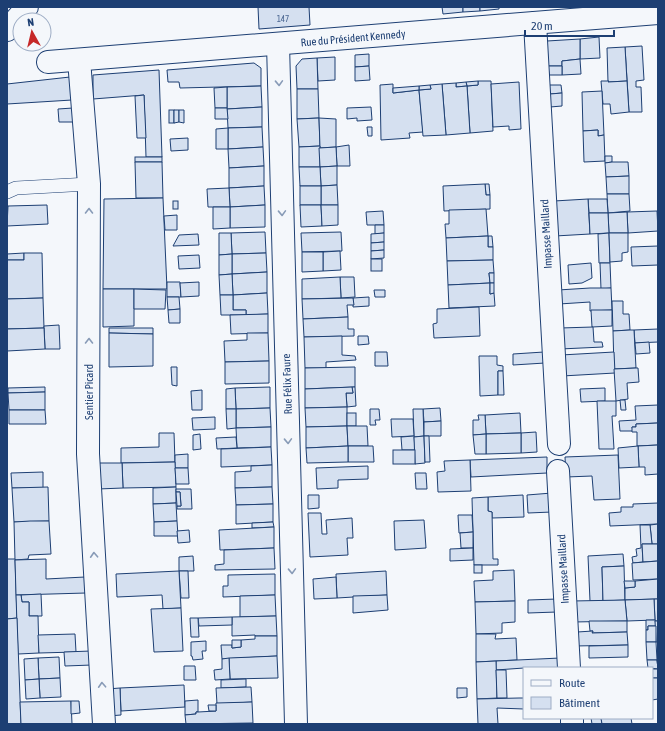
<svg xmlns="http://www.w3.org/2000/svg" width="665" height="731" font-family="'Asap Condensed',sans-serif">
	<rect width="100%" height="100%" fill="#f4f7fb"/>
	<g fill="#d5e0f0" stroke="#1d3f73">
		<polygon points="258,7 309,7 310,25 259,29"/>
		<polygon points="442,7 463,7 463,12 443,14"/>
		<polygon points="463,7 480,7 480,11 463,12"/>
		<polygon points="480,7 499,7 499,9 480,11"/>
		<polygon points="599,37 600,58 580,59 580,39"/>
		<polygon points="580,39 580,59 562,61 562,66 548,66 547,41"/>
		<polygon points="642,46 644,80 636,81 636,87 641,87 642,112 629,112 625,47"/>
		<polygon points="625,47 627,81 608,82 607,48"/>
		<polygon points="369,54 369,66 355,67 355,55"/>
		<polygon points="335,57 335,80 318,81 317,58"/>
		<polygon points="317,58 318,89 297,89 296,66 302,59"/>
		<polygon points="580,59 581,74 562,75 562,61"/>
		<polygon points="254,63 261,68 261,86 180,88 179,82 168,82 167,70"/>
		<polygon points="369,66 370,80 355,81 355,67"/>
		<polygon points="548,66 562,66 562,75 549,75"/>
		<polygon points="159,70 162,157 146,157 144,95 93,99 93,75"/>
		<polygon points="70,77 72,100 7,104 7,84"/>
		<polygon points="478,81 491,81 493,131 470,133 467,86 478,85"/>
		<polygon points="478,81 478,85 467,86 466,82"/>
		<polygon points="601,81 609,81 608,82 627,81 629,112 611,114 610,104 603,104"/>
		<polygon points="466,82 467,86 456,87 456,83"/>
		<polygon points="519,82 521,129 509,130 509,126 493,127 491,84"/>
		<polygon points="456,83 456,87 467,86 470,133 446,135 442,84"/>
		<polygon points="393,84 393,93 419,90 423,132 409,133 410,138 381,140 380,85"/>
		<polygon points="442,84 446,135 423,136 419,90 431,89 430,85"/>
		<polygon points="430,85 431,89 419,90 419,86"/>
		<polygon points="549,85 561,85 562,93 550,94"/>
		<polygon points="261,86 262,107 227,109 227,87"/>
		<polygon points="419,86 419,90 393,93 393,88"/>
		<polygon points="227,87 227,108 215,108 214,88"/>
		<polygon points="297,89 318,89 319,118 297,119"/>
		<polygon points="602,91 604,135 598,136 598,130 583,131 582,92"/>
		<polygon points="562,93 562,106 550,107 550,94"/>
		<polygon points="144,95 146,138 137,138 135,96"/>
		<polygon points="262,107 262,127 228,128 227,109"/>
		<polygon points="371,107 372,120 357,121 357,118 347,119 347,108"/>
		<polygon points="73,108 74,122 59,122 58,109"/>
		<polygon points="215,108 227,108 228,119 215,119"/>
		<rect x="169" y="110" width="5" height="13"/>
		<polygon points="174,110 179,110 179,122 174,123"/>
		<polygon points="179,110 184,110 184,123 179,122"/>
		<polygon points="319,118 320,146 299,147 297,119"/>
		<polygon points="319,118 336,119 336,147 320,148"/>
		<polygon points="262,127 263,147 228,149 228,128"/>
		<polygon points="367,127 372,127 372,136 368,136"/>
		<polygon points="228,128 228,149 216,149 216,129"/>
		<polygon points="598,130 598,136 604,135 605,161 584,162 583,131"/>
		<polygon points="188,138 188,150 171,151 170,139"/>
		<polygon points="349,145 350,166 337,166 336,147"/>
		<polygon points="320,146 320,167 299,167 299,147"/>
		<polygon points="263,147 264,166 229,168 228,149"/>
		<polygon points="336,147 337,166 320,167 319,148"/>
		<polygon points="605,156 612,156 612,162 605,163"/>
		<rect x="135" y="157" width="27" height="5"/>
		<polygon points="135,162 162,162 163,198 136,198"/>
		<polygon points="612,162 628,162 629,176 606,177 605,163"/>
		<polygon points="264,166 264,186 229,188 229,168"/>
		<polygon points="337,166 337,185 321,186 320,167"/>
		<polygon points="299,167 320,167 321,186 300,186"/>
		<polygon points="629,176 629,194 607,194 606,177"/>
		<polygon points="485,184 489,184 490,195 486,195"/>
		<polygon points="485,184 486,195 490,195 490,209 444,211 443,186"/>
		<polygon points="337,185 338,205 321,205 321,186"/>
		<polygon points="264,186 265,205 230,207 229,188"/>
		<rect x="300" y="186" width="21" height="19"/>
		<polygon points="229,188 230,207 208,207 207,189"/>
		<polygon points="607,194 629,194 630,211 608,213"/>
		<polygon points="163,198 167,289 103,289 104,199"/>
		<polygon points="588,199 607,199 608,213 589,213"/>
		<polygon points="588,199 590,234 555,236 554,201"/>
		<rect x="173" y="201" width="5" height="8"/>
		<polygon points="47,205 48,224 7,226 8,206"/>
		<polygon points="265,205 265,227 230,228 230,207"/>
		<polygon points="300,205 321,205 322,226 301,227"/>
		<polygon points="321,205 338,205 338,225 322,226"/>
		<polygon points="213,207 230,207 230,228 213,229"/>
		<polygon points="486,209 488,236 446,238 445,224 449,224 449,210"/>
		<polygon points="383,211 384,225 367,225 366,212"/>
		<polygon points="657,211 658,231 628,233 627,212"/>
		<polygon points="627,212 628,233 609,233 608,213"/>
		<polygon points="589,213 608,213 609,233 590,234"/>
		<polygon points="177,215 177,230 165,230 164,216"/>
		<polygon points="375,225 384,225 384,233 375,234"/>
		<polygon points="265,232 266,253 232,254 231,233"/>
		<polygon points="341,232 342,251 302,252 301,233"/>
		<polygon points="219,233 231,233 232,254 219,255"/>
		<polygon points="384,233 384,242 371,243 371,234"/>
		<polygon points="609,233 610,263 599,263 598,234"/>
		<polygon points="609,233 628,233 628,252 622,253 622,261 610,262"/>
		<polygon points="198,234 199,245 173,246 179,235"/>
		<polygon points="488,236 492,236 493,247 488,247"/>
		<polygon points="488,236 488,247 493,247 493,260 447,261 446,238"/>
		<polygon points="384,242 384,250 371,251 371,243"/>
		<polygon points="658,246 658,265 632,266 631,247"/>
		<polygon points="384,250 384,258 371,259 371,251"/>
		<polygon points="340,251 341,270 323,271 323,252"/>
		<polygon points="302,252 323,252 323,271 302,272"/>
		<polygon points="24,253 24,260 7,260 7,254"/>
		<polygon points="24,253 42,253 43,298 7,299 7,260 24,260"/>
		<polygon points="266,253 267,272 232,274 232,254"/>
		<polygon points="232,254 232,274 219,275 219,255"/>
		<polygon points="199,255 200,268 179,269 178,256"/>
		<rect x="371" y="259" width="11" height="12"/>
		<polygon points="493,260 494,273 489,273 490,283 448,285 447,261"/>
		<polygon points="591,263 592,278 582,283 569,284 568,265"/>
		<polygon points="600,263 610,263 611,288 601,289"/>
		<polygon points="267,272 267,293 233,295 232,274"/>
		<polygon points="489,273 494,273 494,283 490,283"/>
		<polygon points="232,274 233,295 220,295 219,275"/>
		<polygon points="340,277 354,277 355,297 341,298"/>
		<polygon points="340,277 341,298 302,299 302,279"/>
		<polygon points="167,282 180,282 181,297 167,297"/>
		<polygon points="199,282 199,296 181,297 180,283"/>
		<polygon points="490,283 490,294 494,293 495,306 449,308 448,285"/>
		<polygon points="490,283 494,283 494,293 490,294"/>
		<polygon points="590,288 611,288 612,310 590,311 590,302 559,304 558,290"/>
		<polygon points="103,289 134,289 134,326 103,327"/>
		<polygon points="134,289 166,290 165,309 134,309"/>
		<polygon points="374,290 385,290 385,297 375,297"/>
		<polygon points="267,293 268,314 246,315 246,310 233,310 233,295"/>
		<polygon points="220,295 233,295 233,310 246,310 246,315 221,315"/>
		<polygon points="167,297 179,297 180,309 168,310"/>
		<polygon points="369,297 369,306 353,307 353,298"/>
		<polygon points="43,298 44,328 7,329 7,299"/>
		<polygon points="353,298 354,305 347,305 348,317 303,319 302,299"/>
		<polygon points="612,301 623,301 623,314 629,314 630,330 613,331"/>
		<polygon points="479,307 480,336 434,338 433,324 437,323 437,309"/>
		<polygon points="180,309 180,323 169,323 168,310"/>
		<polygon points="591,310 612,310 612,326 592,327"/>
		<polygon points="268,314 268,333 231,334 230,315"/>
		<polygon points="348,317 348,329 354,329 354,336 304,337 303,319"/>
		<polygon points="59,325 60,349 45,349 44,326"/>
		<polygon points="593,327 594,342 602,342 603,347 560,349 560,328"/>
		<polygon points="44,328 45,349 7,351 7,329"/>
		<polygon points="109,328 153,328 153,334 109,333"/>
		<polygon points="658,329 658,342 635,343 634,330"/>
		<polygon points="630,330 634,330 636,368 614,369 613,331"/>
		<polygon points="109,333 153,334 153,366 109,367"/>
		<polygon points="247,333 268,333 269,361 225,362 224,341 247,340"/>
		<polygon points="342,336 342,355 355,356 356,360 326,362 326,368 305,368 304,337"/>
		<polygon points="358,336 368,336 369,344 358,345"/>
		<polygon points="649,342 650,353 636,354 635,343"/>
		<polygon points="375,352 387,352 388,366 375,366"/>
		<polygon points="544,352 545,363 513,365 513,354"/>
		<polygon points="614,352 615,373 562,376 561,355"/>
		<polygon points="479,356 497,356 497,365 503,366 503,371 498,371 498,395 480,396"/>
		<polygon points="269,361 269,383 225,384 225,362"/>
		<polygon points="171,367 177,367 177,386 172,385"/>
		<polygon points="355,367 355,387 305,389 305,368"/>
		<polygon points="636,368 638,368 639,382 627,383 628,399 616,401 614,369"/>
		<polygon points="498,371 503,371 504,395 498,395"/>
		<polygon points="45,387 45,392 8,393 8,388"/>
		<polygon points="270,387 270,408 236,409 235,388"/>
		<polygon points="352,387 355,387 356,406 347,407 346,393 353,393"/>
		<polygon points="352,387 353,393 346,393 347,407 305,408 305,389"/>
		<polygon points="235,388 236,409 226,409 226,389"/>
		<polygon points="605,388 605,401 581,402 580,389"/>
		<polygon points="202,390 202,410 192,410 191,391"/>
		<polygon points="45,392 45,410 9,410 8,393"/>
		<polygon points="620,400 625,400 626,410 621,410"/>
		<polygon points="597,401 616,401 616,416 612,416 614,449 599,449"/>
		<polygon points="658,405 658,423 636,424 636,427 632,427 633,431 620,431 619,421 636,420 635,406"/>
		<polygon points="347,407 347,426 306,427 305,408"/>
		<polygon points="270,408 271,427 236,428 236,409"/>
		<polygon points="440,408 441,421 424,422 423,409"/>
		<polygon points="226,409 236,409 236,428 227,429"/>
		<polygon points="370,409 379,409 380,420 375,420 376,425 370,425"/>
		<polygon points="413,409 423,409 424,436 414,437"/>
		<polygon points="9,410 45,410 46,424 9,424"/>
		<rect x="347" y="413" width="9" height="13"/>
		<polygon points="520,413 521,433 486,434 485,415"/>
		<polygon points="478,415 485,415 486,434 473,435 473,420 479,420"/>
		<polygon points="215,417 215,429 193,430 192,418"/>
		<polygon points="391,419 413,419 414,436 392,437"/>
		<polygon points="441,421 441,436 424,436 424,422"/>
		<polygon points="658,423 658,445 637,446 637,432 632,432 632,427 636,427 636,424"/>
		<polygon points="347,426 348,446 306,448 306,427"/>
		<polygon points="347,426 367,426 368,446 348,446"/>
		<polygon points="271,427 271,447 237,448 236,428"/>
		<polygon points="536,432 537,452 521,453 521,433"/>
		<polygon points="159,433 174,433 175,462 121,463 121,448 159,447"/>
		<polygon points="521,433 521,453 486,454 486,434"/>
		<polygon points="200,434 201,449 193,450 193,435"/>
		<polygon points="486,434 486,454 475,454 473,435"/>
		<polygon points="414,436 415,450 402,450 401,437"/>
		<polygon points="424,436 425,463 415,464 414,437"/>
		<polygon points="424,436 429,436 430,462 425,462"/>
		<polygon points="236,437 237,448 217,449 216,438"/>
		<polygon points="658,445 658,474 645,475 645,467 639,467 638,446"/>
		<polygon points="348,446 373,446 374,462 348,462"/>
		<polygon points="348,446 348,462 307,463 306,448"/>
		<polygon points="638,446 639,467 619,468 618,448"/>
		<polygon points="271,447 272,465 221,467 221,449"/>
		<rect x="393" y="450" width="22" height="14"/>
		<polygon points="188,454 188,468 175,468 175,455"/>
		<polygon points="618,455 620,499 594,500 592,476 566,477 565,457"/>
		<polygon points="547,457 547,473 471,477 470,460"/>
		<polygon points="470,460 471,491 438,492 437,472 445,471 444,461"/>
		<polygon points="175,462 176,487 123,488 122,463"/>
		<polygon points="98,463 122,463 123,488 98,489"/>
		<polygon points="272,465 272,487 235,488 235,472 251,471 251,466"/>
		<polygon points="368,466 368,479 338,480 338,488 317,489 316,468"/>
		<polygon points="175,468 188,468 189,484 176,484"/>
		<polygon points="43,472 43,488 12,488 11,473"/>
		<polygon points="415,473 426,473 427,489 416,489"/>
		<polygon points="48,487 49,521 14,522 12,488"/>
		<polygon points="176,487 176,503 153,504 153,488"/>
		<polygon points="272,487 273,504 236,505 235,488"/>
		<polygon points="176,489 191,489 192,509 177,509 177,506 181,506 180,492 176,492"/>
		<polygon points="176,492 180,492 181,506 177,506"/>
		<polygon points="552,493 552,512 528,513 527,495"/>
		<polygon points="308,495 319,495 319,508 308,509"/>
		<polygon points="523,495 524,517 492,518 492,512 488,511 488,497"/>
		<polygon points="488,497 488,511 492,512 493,559 498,559 498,565 474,565 472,498"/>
		<polygon points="176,503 177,521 154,522 153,504"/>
		<polygon points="658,503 658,524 610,526 609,513 621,512 621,507 633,507 633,504"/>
		<polygon points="273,504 273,522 236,524 236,505"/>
		<polygon points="308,513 321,513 322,534 327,534 326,520 352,518 353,538 347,538 348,555 310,557"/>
		<polygon points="458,515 472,515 473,532 459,533"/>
		<polygon points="424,520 426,548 395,550 394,521"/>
		<polygon points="30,521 49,521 51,554 29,555 28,559 15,560 14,522"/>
		<polygon points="177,521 178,536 154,536 154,522"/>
		<polygon points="273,522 274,527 252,528 252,523"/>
		<polygon points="658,524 658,544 652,544 650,525"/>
		<polygon points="640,525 650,525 652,544 642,544 643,562 633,563 632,557 637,556 636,549 641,548"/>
		<polygon points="274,527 274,548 220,550 219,530"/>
		<polygon points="189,530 190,542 178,543 177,531"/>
		<polygon points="473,532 473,548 461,548 460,533"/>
		<polygon points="642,544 658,544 658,561 643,562"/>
		<polygon points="274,548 275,569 215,570 215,565 224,564 224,550"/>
		<polygon points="473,548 473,560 450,561 450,549"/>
		<polygon points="623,554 624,566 602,567 603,601 590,601 588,556"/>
		<polygon points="193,556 194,571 179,571 179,557"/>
		<polygon points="7,559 15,559 17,618 7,619"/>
		<polygon points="46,559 46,579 85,577 86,593 16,595 15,560"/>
		<polygon points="658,561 658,579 633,580 632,563"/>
		<rect x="474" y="565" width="8" height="8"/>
		<polygon points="624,566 625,600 603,601 602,567"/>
		<polygon points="514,570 515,601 475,602 474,581 493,580 493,571"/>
		<polygon points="179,571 188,571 189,598 181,598"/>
		<polygon points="179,571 181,608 163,609 162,595 117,597 116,574"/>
		<polygon points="386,571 387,595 337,598 336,574"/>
		<polygon points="275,574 275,595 223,597 223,586 228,586 228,575"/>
		<polygon points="336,577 337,598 314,599 313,579"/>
		<polygon points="658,579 658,599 625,600 625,588 635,587 635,581"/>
		<polygon points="624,581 635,581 635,587 625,588"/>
		<polygon points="41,594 42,616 29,616 29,602 22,602 21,595"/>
		<polygon points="16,595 21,595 22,602 29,602 29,616 38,616 39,653 18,654"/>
		<polygon points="275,595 276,616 240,617 240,596"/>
		<polygon points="387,595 388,610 353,613 353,596"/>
		<polygon points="557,599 557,612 528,613 528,600"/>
		<polygon points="654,599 658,599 658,621 655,621"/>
		<polygon points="654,599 655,620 627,621 625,600"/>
		<polygon points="625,600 627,621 573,622 572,601"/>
		<polygon points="515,601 515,622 502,623 502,633 476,634 475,602"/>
		<polygon points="181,608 183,651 154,652 151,609"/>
		<polygon points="276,616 277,636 255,636 255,635 232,636 232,617"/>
		<polygon points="232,617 232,625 199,626 198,618"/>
		<polygon points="17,618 21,724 7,724 7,619"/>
		<polygon points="190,618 198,618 199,637 191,637"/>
		<polygon points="646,620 655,620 656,626 648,626 648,630 646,630"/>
		<polygon points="589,621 627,621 627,632 592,633 593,631 590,631"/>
		<polygon points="655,621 658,621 658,642 656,642"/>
		<polygon points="648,626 656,626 656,642 646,642 646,630 648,630"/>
		<polygon points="593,631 592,633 627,632 628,645 574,646 577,632"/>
		<polygon points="75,634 76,652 39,653 38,635"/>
		<polygon points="476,634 496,634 495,639 516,638 517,660 476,662"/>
		<polygon points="255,636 277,636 277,656 222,659 221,645 232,645 232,648 241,647 241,640 255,639"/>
		<polygon points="232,640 241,640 241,647 232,648"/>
		<polygon points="206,641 206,651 202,651 203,659 193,660 192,656 191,656 191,642"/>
		<polygon points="646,642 656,642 657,660 647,660"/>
		<polygon points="628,645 628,657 589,658 589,646"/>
		<polygon points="91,651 92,665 65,666 64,652"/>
		<polygon points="277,656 278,678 230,679 229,658"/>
		<polygon points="59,657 60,678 39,679 38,658"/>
		<polygon points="38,658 39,679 25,680 24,659"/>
		<polygon points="229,658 230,679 215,680 214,670 222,669 222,659"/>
		<polygon points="560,658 561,668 524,668 496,670 496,661"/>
		<polygon points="647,660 657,660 658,669 648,668"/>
		<polygon points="657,660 658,660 658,678 652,678 652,669 658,669"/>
		<polygon points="496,661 497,698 477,699 476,662"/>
		<polygon points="184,666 195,666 196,680 184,680"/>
		<polygon points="496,670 506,670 507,698 497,698"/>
		<polygon points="60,678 61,697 40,698 39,679"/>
		<polygon points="652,678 658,678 658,699 652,700"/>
		<polygon points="39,679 40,698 26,699 25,680"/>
		<polygon points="246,679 246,687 221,688 221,680"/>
		<polygon points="184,685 185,707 121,711 120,688"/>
		<polygon points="251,687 252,702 217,704 216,688"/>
		<polygon points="120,688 121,715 108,716 107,689"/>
		<polygon points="457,688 467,688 467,697 457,698"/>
		<polygon points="519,698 524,698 524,709 497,708 498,724 478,724 477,699"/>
		<polygon points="198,700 198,712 196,712 196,714 185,715 185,701"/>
		<polygon points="71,701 72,724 21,724 20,702"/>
		<polygon points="71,701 79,701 80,713 71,714"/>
		<polygon points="252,702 253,723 186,724 185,715 196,714 196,712 198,712 216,711 216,703"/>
		<polygon points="208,705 216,705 216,711 209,711"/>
		<polygon points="591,718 601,718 602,724 592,724"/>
		<polygon points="601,718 631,718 632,724 602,724"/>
	</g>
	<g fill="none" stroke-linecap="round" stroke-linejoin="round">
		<g stroke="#1d3f73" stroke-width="14">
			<polyline id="lane" points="7,192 16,188 89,184"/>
		</g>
		<g stroke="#1d3f73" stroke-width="24">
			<g id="street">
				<polyline points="535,23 559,444"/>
				<polyline points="278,44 296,724"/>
				<polyline points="79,60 89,184 88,454 104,724"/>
				<polyline points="48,62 658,13"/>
				<polyline points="558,471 569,668"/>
				<polyline points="572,718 572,724"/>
			</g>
		</g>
		<g stroke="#1d3f73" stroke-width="24">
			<polyline id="highway" points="7,30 27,7"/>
		</g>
		<use href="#lane" stroke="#f4f7fb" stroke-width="13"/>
		<use href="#street" stroke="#f4f7fb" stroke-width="22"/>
		<use href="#highway" stroke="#f4f7fb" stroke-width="22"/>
	</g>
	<defs><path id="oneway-chevron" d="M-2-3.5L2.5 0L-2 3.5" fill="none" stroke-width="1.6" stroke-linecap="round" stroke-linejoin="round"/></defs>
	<g stroke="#889bb7">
		<use href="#oneway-chevron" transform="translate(279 83) rotate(88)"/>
		<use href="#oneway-chevron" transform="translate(89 211) rotate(-90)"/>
		<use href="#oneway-chevron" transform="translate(282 213) rotate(88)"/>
		<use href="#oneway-chevron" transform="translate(89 341) rotate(-90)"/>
		<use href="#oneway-chevron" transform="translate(288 441) rotate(88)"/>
		<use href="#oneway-chevron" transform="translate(94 555) rotate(-93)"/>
		<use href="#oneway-chevron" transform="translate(292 571) rotate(88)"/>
		<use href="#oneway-chevron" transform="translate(102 685) rotate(-93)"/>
	</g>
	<g text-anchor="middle" stroke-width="3" stroke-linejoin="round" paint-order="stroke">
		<g font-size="9" fill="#4b6792">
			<text x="283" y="22">147</text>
		</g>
		<g font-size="11" fill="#1d3f73" stroke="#f4f7fb">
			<text transform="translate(353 38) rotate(-5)" y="4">Rue du Président Kennedy</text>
			<text transform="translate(546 234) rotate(-93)" y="4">Impasse Maillard</text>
			<text transform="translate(287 384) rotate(-92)" y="4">Rue Félix Faure</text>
			<text transform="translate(89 392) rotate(-90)" y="4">Sentier Picard</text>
			<text transform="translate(563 569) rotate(-93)" y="4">Impasse Maillard</text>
		</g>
	</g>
	<rect width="665" height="731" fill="none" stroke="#1d3f73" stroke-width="16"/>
	<rect x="523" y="667" width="130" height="52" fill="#f4f7fb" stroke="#9eadc5"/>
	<rect x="531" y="680" width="20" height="6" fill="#f4f7fb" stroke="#9eadc5"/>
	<text x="559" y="687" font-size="12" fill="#1d3f73">Route</text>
	<rect x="531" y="697" width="20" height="12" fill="#d5e0f0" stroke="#9eadc5"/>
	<text x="559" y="707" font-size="12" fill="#1d3f73">Bâtiment</text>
	<g transform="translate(32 32) rotate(352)"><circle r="19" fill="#f4f7fb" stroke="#9eadc5"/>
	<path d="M0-3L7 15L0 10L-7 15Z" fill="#c62828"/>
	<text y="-6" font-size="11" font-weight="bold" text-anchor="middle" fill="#1d3f73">N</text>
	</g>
	<path d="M525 30v6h89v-6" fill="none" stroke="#1d3f73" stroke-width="2"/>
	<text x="531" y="30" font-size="12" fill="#1d3f73" stroke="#f4f7fb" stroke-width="3" paint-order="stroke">20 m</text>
</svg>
